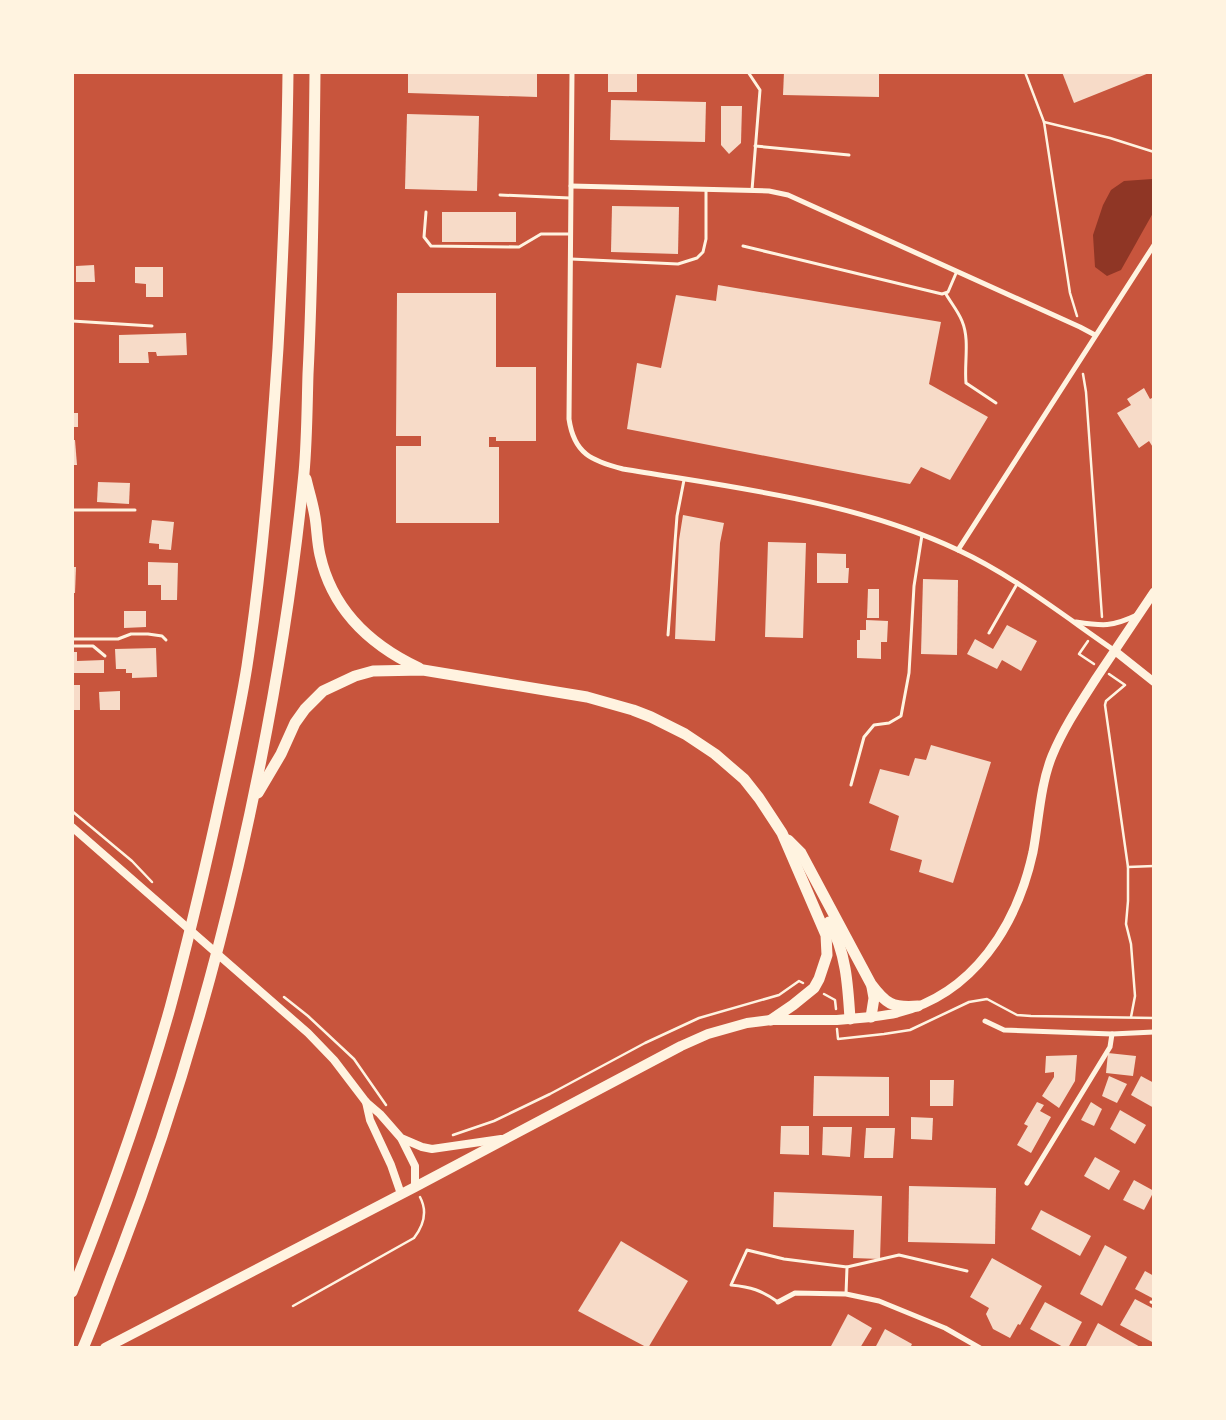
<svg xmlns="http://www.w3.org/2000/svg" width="1226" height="1420" font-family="'Asap Condensed',sans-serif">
	<rect width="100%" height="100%" fill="#c8553d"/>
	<polygon fill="#8f3625" points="1152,179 1154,182 1153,213 1121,270 1107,276 1095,267 1093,235 1103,205 1111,190 1124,181"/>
	<g fill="#f7dbc8">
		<polygon points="408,72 537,72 537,97 408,93"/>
		<rect x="608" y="72" width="29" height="20"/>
		<polygon points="784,72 879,72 879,97 783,95"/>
		<polygon points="1062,72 1149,72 1149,73 1074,103"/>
		<polygon points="611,100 706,102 705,142 610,140"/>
		<polygon points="721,106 742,106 741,143 729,154 721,145"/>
		<polygon points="407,114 479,116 477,191 405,189"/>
		<polygon points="612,206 679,207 678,254 611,252"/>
		<rect x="442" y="212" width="74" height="30"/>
		<polygon points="94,265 95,282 76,282 76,266"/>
		<polygon points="135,267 163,267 163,297 146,297 146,284 135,283"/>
		<polygon points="718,285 941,322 929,384 988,417 950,480 921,467 910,484 627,429 637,363 661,368 676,295 716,301"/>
		<polygon points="397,293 496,293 496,367 536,367 536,441 496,441 496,437 489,437 489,447 499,447 499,523 396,523 396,446 421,446 421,436 396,436"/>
		<polygon points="186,333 187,355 157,356 156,352 148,352 149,363 119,363 119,335"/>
		<polygon points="1144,388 1150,399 1154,397 1154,449 1149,441 1139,448 1117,413 1131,405 1127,399"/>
		<rect x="72" y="413" width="6" height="14"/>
		<polygon points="72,440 75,440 77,465 72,465"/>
		<polygon points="98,482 130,483 129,504 97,502"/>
		<polygon points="683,515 724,523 720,543 715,641 675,639 679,540"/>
		<polygon points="152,520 174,522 171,550 159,549 159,544 149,543"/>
		<polygon points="768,542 806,543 803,638 765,637"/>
		<polygon points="817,553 846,554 846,568 849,568 848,583 817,583"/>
		<polygon points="148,562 178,563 177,600 161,600 161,585 148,585"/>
		<polygon points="72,567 76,567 75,593 72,593"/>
		<polygon points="923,579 958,580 957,655 921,654"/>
		<polygon points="868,589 879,589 879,618 867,618"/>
		<polygon points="124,611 146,611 146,627 124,628"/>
		<polygon points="866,620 888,621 887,642 881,642 881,659 857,658 857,640 860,640 860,630 866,630"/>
		<polygon points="1007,625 1037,641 1021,671 1002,660 997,669 967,654 975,639 993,649"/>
		<polygon points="156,648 157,677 132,678 132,673 126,673 126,669 116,669 115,649"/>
		<polygon points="72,652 77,652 77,661 104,660 104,673 72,673"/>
		<rect x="72" y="685" width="8" height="25"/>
		<polygon points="120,691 120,710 100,710 99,692"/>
		<polygon points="931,745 991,762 953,883 919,872 922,860 890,850 899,816 869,803 880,769 909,776 915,758 926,760"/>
		<polygon points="1108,1053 1136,1056 1133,1076 1106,1073"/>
		<polygon points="1077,1055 1075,1081 1059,1108 1042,1096 1054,1077 1054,1072 1045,1073 1046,1056"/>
		<polygon points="814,1076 889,1077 889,1116 813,1116"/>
		<polygon points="1109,1076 1127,1084 1117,1103 1102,1096"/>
		<polygon points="1141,1076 1154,1083 1154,1108 1131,1095"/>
		<polygon points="930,1080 954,1080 953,1106 930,1106"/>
		<polygon points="1037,1102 1044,1105 1040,1111 1051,1117 1031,1153 1017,1145 1028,1126 1024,1124"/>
		<polygon points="1091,1102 1102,1109 1094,1126 1081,1120"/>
		<polygon points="1120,1110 1146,1125 1135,1144 1110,1129"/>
		<polygon points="911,1117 933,1118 932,1140 911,1139"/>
		<polygon points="781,1126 809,1126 809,1155 780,1154"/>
		<polygon points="823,1127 852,1127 850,1157 822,1155"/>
		<polygon points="866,1128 895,1128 893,1158 864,1158"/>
		<polygon points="1095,1157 1120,1171 1109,1190 1084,1176"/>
		<polygon points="1134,1180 1154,1191 1144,1210 1123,1200"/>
		<polygon points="909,1186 996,1188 995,1244 908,1242"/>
		<polygon points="774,1192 882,1196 880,1259 853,1258 854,1230 773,1227"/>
		<polygon points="1041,1210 1091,1236 1080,1256 1031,1229"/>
		<polygon points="621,1241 688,1281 648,1348 578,1311"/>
		<polygon points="1105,1245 1127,1257 1102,1306 1080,1294"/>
		<polygon points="992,1258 1042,1286 1020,1325 1018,1324 1010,1338 993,1329 986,1314 989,1308 970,1297"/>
		<polygon points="1145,1271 1154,1276 1154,1299 1135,1289"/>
		<polygon points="1135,1299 1154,1309 1154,1343 1120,1325"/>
		<polygon points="1045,1302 1082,1322 1068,1348 1065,1348 1030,1329"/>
		<polygon points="848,1314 872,1328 860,1348 830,1348"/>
		<polygon points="1098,1323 1142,1348 1085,1348"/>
		<polygon points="885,1329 912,1344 910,1348 875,1348"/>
	</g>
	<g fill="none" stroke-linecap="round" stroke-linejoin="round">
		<g stroke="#fff3e0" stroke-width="2.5">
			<polyline points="1025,72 1044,122 1110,138 1154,152"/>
			<polyline points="1044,122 1070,293 1077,316"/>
			<polyline points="1083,374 1086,392 1102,617"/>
			<polyline points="1088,641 1079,654 1094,664"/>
			<polyline points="1109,674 1125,685 1106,701 1105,705 1128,867 1128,901 1126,924 1131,944 1135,996 1131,1017"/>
			<polyline points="72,811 132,861 152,882"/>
			<polyline points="1128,867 1154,866"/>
			<polyline points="824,994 835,1000 836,1009"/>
			<polyline points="284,997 308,1016 354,1059 386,1105"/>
			<polyline points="837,1029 838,1039 884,1034 910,1030 969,1002 987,999 1017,1015 1031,1016 1154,1018"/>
			<polyline points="453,1135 494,1121 550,1094 645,1043 699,1018 779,995 799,981 803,983"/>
			<path d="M293,1306l121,-68c10,-13 14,-26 6,-41"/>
		</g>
		<g stroke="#fff3e0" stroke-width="3">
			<polyline points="748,72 760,90 752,190"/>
			<polyline points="755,146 849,155"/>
			<polyline points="500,195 570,198"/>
			<polyline points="426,212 424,237 431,246 519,247 541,234 570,234"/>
			<polyline points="743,246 942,294 948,292 957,271"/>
			<polyline points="571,259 678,264 697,258 703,252 706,239 706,189"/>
			<path d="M946,294c5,9 12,17 16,27 8,19 2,42 4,62l30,20"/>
			<polyline points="72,321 152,326"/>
			<polyline points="72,510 135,510"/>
			<polyline points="989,633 1017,584"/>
			<polyline points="668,635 677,516 684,480"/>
			<polyline points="72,639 118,639 131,634 148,634 162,636 166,640"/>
			<polyline points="72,646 93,646 105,656"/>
			<polyline points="851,785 864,737 874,725 889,723 901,716 909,673 914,586 922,535"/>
			<polyline points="847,1267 899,1255 967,1271"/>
			<path d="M778,1302c-17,-12 -27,-15 -47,-17l16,-35 37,9 63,8 -1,27"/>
			<polyline points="1151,1302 1154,1303"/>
		</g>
		<g stroke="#fff3e0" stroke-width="5">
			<path d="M572,72l-3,347c5,35 23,42 54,50 113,19 231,32 335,81 56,26 106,66 157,101"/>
			<polyline points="571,186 769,191 788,195 1080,327 1095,335"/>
			<polyline points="958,550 1154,245"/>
			<path d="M1076,622c27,4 36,5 61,-7"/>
			<polyline points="985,1021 1004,1030 1112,1034 1154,1032"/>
			<polyline points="1027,1183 1110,1047 1112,1034"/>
			<polyline points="778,1302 795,1293 846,1294 879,1301 945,1328 980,1348"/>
		</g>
		<g stroke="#fff3e0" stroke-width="8">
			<polyline points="1115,651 1154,682"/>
			<polyline points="72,827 308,1033 334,1060 366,1102 380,1114 401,1138 422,1147 432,1149 501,1139"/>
			<polyline points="366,1102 370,1120 391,1165 401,1194"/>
			<polyline points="402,1140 415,1166 415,1187"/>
		</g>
		<path stroke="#fff3e0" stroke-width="9" d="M871,1017c8,-1 17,-2 26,-4 77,-19 120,-88 136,-161 6,-32 7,-66 19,-96 12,-29 29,-54 45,-79 19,-28 38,-57 57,-85"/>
		<polyline stroke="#fff3e0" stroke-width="10" points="105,1348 415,1187 681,1046 708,1034 747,1023 771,1020 837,1020 871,1017"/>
		<g stroke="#fff3e0" stroke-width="11">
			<path d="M306,479c3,13 7,25 9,38 2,12 2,25 5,38 12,54 50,90 99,113"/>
			<polyline points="258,793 281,754 295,723 305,709 323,691 355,676 373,671 423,670 587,697 633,710 651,717 685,734 715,754 744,779 759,798 782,833 826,935 827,955 819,979 814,988 793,1005 771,1020"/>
			<path d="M788,840l13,13 70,131c15,20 21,24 47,22"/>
			<path d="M829,922c17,29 19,64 21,97"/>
			<polyline points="871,1017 874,998 872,987"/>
			<path d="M72,1292c37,-93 71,-188 98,-284 17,-63 32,-126 46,-189 11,-51 23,-102 31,-153 16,-106 24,-212 31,-318 5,-92 9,-184 10,-276"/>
			<path d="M83,1348c13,-30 24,-62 36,-92 49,-127 88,-256 119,-389 30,-130 53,-261 66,-394 3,-33 3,-66 4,-99 5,-100 6,-201 7,-302"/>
		</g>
	</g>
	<rect width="1226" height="1420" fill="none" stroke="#fff3e0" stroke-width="148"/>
</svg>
